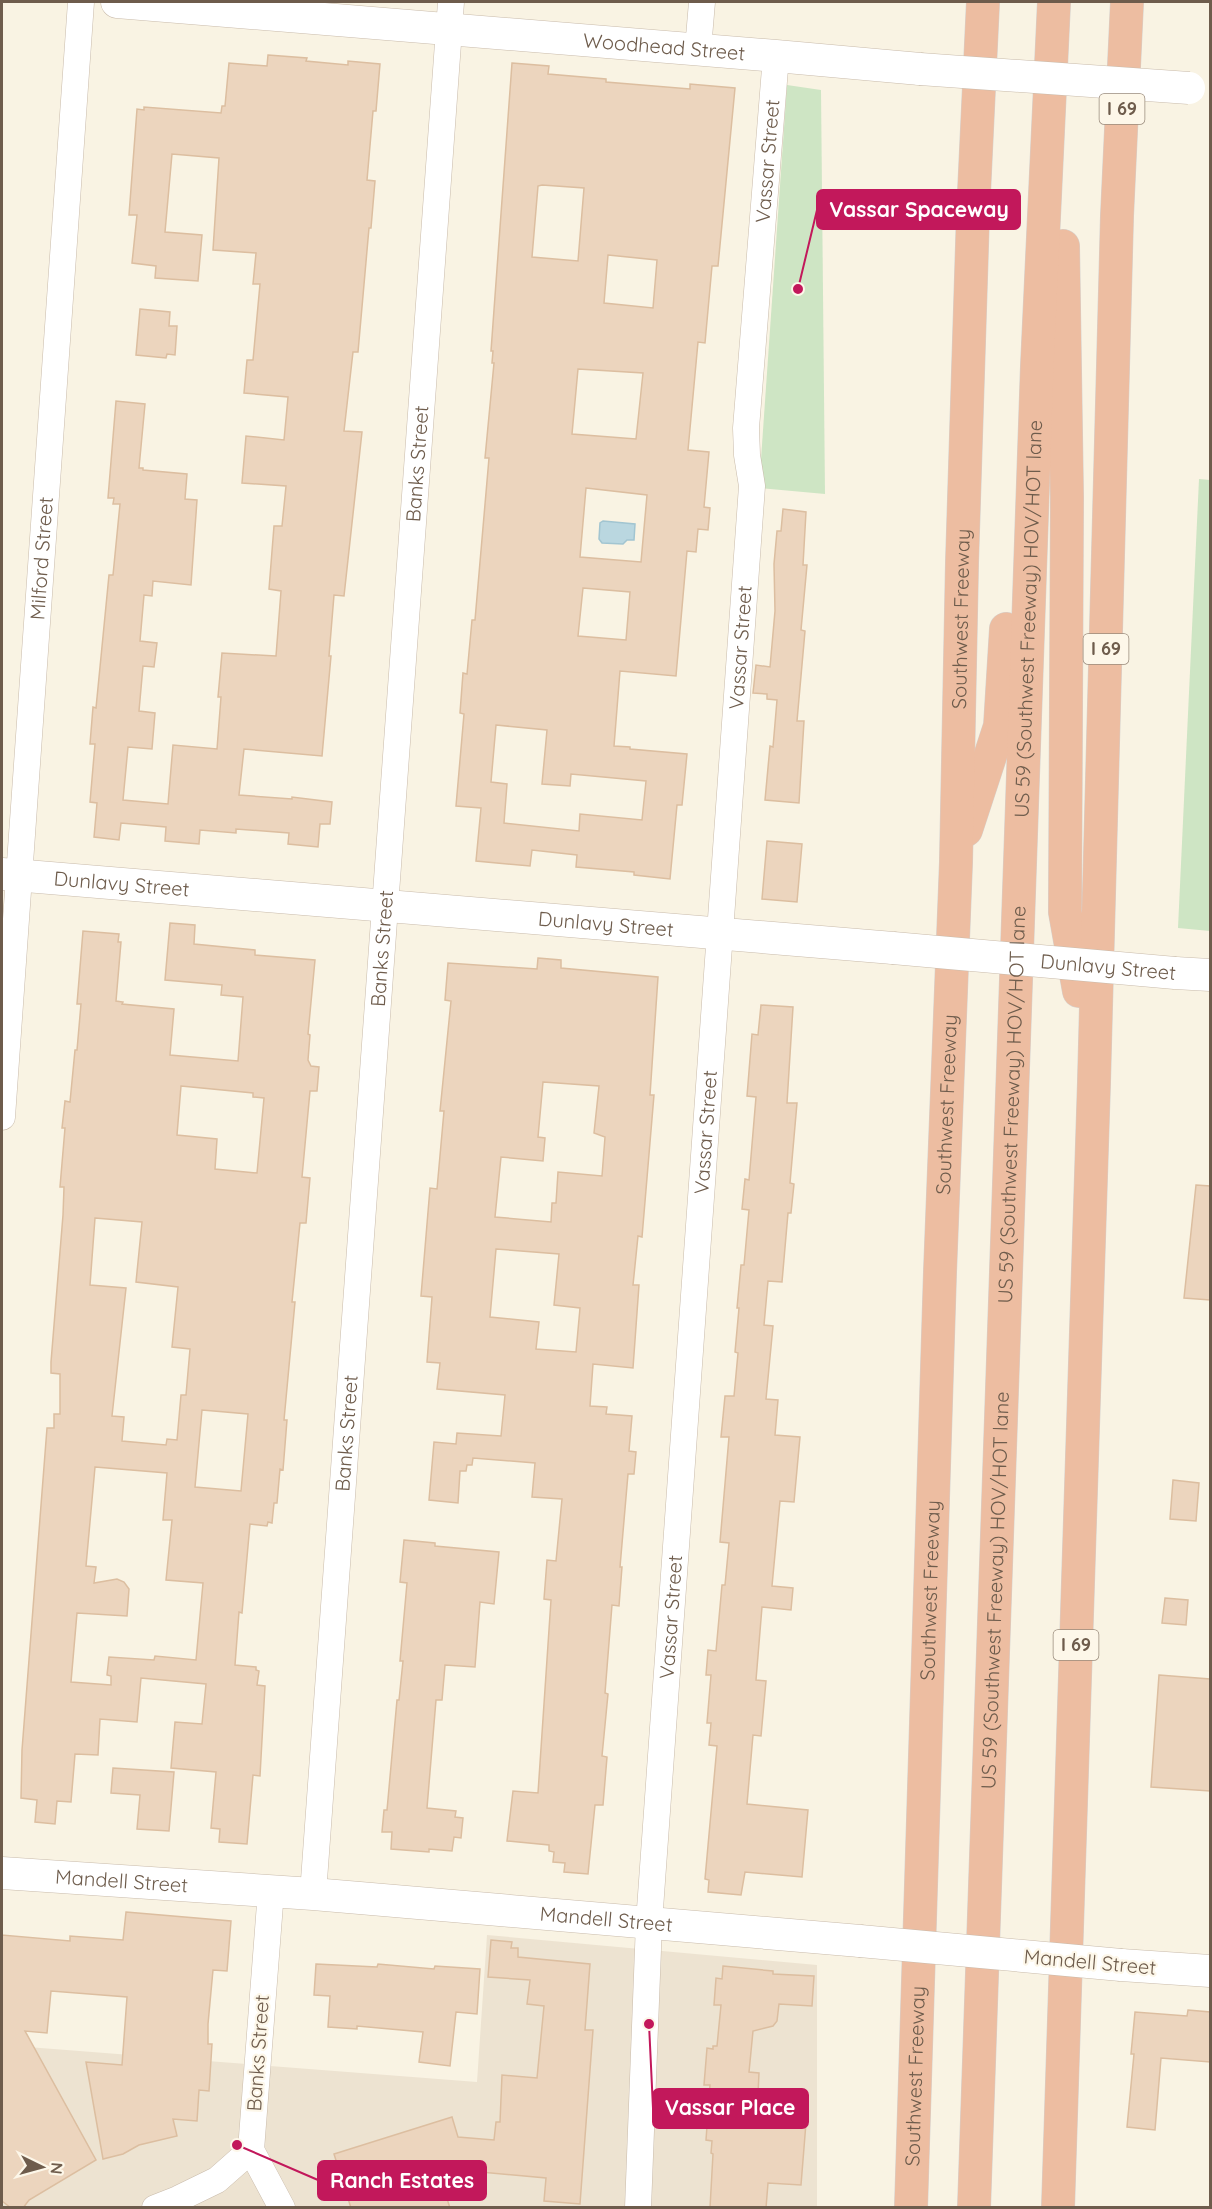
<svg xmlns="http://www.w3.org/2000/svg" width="1212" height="2209" font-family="Quicksand,sans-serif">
	<rect width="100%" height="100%" fill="#f9f3e3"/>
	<polygon fill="#ede3d1" points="487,1935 817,1965 817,2207 2,2207 2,2045 477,2082"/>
	<g fill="#cee5c4">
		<polygon points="787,85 821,90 825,494 759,488"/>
		<polygon points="1199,479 1210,480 1210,931 1178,928"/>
	</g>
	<polygon fill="#bad7e0" stroke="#a2c5d1" stroke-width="1.5" points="603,521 635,524 634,540 627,540 623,544 602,543 599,539 600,523"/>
	<g fill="#ecd5be" stroke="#dcbea0" stroke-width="1.5" fill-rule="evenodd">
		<polygon points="268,55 307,58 306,61 348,65 348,61 380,64 376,111 373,111 367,180 375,181 371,228 369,228 358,352 353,352 344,431 362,432 344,596 334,595 329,656 331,656 322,756 244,749 239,795 292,799 292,797 332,802 330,824 320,824 318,847 288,844 289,833 236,829 236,833 200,830 199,844 165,841 166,827 121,823 119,840 94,837 97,803 90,802 95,744 90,744 93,707 96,708 109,575 113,575 120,504 113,504 114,498 108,498 116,401 145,404 139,468 143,468 143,470 187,474 185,499 197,500 191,585 153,581 152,596 144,595 140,641 157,643 154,667 143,666 139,711 155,713 152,749 128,747 123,800 168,804 173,745 217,749 221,697 218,697 222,653 276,656 281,591 269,589 274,526 282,526 286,486 242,483 246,436 284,440 288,397 244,393 247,360 253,360 260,284 253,284 256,253 213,250 219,158 172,154 165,232 202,235 198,281 155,278 156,266 132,263 137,215 129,215 137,109 144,110 144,107 221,113 222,106 225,106 229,63 267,66"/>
		<path d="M512,63l37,3 -1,8 58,5v3l84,7v-5l45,4 -17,178h-6l-7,77 -7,-1 -10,108 21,2 -5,55 6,1 -2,22 -10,-1 -2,23 -9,-1 -11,125 -56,-5 -6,75 16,1v2l57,5 -5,51h-5l-7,74 -36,-4v-3l-58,-5 1,-12 -45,-5 -2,16 -54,-5 5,-53 -25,-2 8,-92 -4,-1 3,-40 4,1 5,-54h3l14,-162h-4l9,-95h-2l1,-12h-2zM542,185l42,3 -6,73 -46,-4 6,-71zM608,255l49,5 -4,48 -49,-5zM578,369l65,4 -7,66 -64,-5zM586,488l61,7 -6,67 -61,-5zM583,588l47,4 -4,48 -48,-4zM496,725l51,5 -5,54 28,2 1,-12 75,7 -4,39 -62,-6 -1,17 -75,-8 3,-39 -16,-2z"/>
		<polygon points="140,309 170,312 169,326 177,326 175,355 167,354 166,358 136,355"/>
		<polygon points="783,509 806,512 803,565 807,565 801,630 805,631 797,721 804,721 799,803 765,800 770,746 773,747 777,700 767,699 767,694 753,693 756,665 770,667 775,611 774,564 777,531 781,531"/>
		<polygon points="767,841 802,844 797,902 762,899"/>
		<path d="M170,923l25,2 -1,19 61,6v5l60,5 -7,74 2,1 -2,25 3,6 8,1 -2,24h-7l-8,86 8,1 -4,45h-6l-8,79h3l-11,118h3l-4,50 -3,-1 -3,34h-3l-2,20 -4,-1 -1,4 -17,-2 -8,89 -3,-1 -4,53 21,2v3l3,1 -2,14 8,1 -5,90 -7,-1 -6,69 -28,-2 1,-13 -9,-1 5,-56 -45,-4 4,-46 27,2 4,-40 -65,-6 -4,44 -37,-3 -2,36 -23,-1 -4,48 -14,-1 -2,23 -20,-2 2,-22 -16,-2 1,-48 25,-322h7v-14h6v-40l-9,-1v-11l12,-147 1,-28h-4l5,-59h-3l3,-27 5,1 5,-52h2l4,-46h-4l6,-73 36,3 -1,8h3l-5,59 7,1 -1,2 52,5 -4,46 68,6 5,-64 -22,-2 1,-10 -57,-5zM181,1086l72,7v4l11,1 -7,75 -42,-4 2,-30 -40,-4zM95,1218l47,4 -6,60 42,5 -6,60 18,2 -4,46h-5l-4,45 -10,-1 -1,6 -44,-4 2,-24 -12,-1 14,-128 -36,-3zM202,1410l46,4 -7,77 -46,-4zM95,1467l72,6 -4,47h9l-6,60 37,3 -7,77 -41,-4 -1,4 -45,-3 -2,18 4,1v9l-40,-3 6,-69 50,3 2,-27 -5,-7 -7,-3 -23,4 2,-16 -10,-1z"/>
		<path d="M538,958l23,2v8l97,9 -8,118h4l-12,142 -4,-1 -5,49h6l-6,83 -40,-4 -3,42 17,1 -1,7 26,2 -3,35 7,1 -2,22h-6l-8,93h2l-3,39 -7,-1 -7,88 3,1 -6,62 5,1 -4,48h-8l-7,69 -24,-2 1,-9 -12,-1 1,-10 -5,-1v-6l-42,-4 6,-50 25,2 13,-193 -7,-1 3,-39 9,1 6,-62 -30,-2 3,-34 -62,-5 -1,7h-5l-1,6h-6l-2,32 -29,-3 5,-58 22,2 1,-11 44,3 4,-41 -68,-6 3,-26 -13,-1 5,-65 -11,-1 9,-108 7,1 7,-78h-4l11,-110 -6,-1 3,-37 89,6zM543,1082l56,4 -5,47 11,4 -3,39 -44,-4 -2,31h-4l-1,19 -56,-5 6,-60 42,4 2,-23 -7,-1zM496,1249l63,5 -5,51 26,3 -4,44 -40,-3 3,-27 -49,-5z"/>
		<polygon points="761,1005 793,1007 787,1103 797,1103 790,1183 794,1184 791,1213 788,1213 782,1282 768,1281 764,1325 773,1326 766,1399 778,1400 775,1435 800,1437 794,1502 780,1501 772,1586 793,1588 791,1610 762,1607 756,1680 766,1681 761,1736 753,1735 747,1804 808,1810 802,1877 745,1872 741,1895 708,1892 709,1880 705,1879 717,1746 709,1745 711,1723 707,1723 711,1675 706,1675 708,1650 716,1651 722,1585 725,1585 729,1543 720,1542 729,1437 721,1437 725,1396 734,1396 738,1353 735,1352 739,1308 737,1308 741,1265 744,1265 749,1210 742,1209 745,1179 749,1180 756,1097 747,1096 752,1034 758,1035"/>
		<polygon points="1196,1185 1210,1186 1210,1300 1184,1298"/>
		<polygon points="1173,1480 1199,1483 1196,1521 1170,1519"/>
		<polygon points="404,1540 435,1543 435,1546 499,1552 494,1604 480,1602 475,1667 445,1665 442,1700 436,1700 427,1808 456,1811 455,1817 463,1818 461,1838 454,1837 452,1851 429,1849 429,1852 391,1849 392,1832 382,1832 384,1810 387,1810 397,1700 399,1700 403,1661 400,1661 407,1583 400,1582"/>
		<polygon points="1165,1598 1188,1600 1186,1625 1162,1623"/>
		<polygon points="1159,1675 1210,1679 1210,1791 1151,1787"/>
		<polygon points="113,1768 174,1772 169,1831 137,1829 140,1795 111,1793"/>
		<polygon points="126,1912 231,1921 227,1971 213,1970 208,2024 208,2044 212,2044 209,2091 199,2090 197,2121 173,2119 177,2136 139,2145 123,2154 103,2159 86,2062 122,2065 127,1997 51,1991 47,2033 25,2031 96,2160 29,2200 23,2208 11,2208 2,2201 2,1935 70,1941 70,1936 123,1940"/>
		<polygon points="491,1940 512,1942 511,1948 518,1948 518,1957 590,1964 585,2030 593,2030 580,2204 544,2201 546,2178 459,2170 459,2178 442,2183 450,2208 351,2208 334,2154 452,2117 458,2137 494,2140 496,2122 500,2122 502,2075 537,2078 544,2006 527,2004 530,1980 488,1977"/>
		<polygon points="316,1964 377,1967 378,1964 434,1969 435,1966 480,1969 477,2014 456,2012 450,2066 419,2062 423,2032 357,2026 357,2029 328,2027 330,1996 314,1995"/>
		<polygon points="723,1966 773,1971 773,1974 814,1976 812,2006 779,2004 777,2021 773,2026 753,2031 749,2072 759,2073 758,2094 808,2098 801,2185 768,2183 766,2208 710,2208 713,2154 711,2153 712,2141 706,2140 710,2085 704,2085 707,2048 713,2049 713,2046 717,2046 721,2005 714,2005 716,1978 722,1979"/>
		<polygon points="1188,2010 1210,2012 1210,2062 1161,2058 1155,2130 1127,2127 1134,2054 1131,2054 1135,2012 1187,2016"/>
	</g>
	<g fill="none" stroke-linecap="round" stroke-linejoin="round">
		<g stroke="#c9bbab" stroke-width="27">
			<g id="minor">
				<polyline points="698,49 702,2"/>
				<path id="s1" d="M2,1117l79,-1115"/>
				<polyline points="271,1891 251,2150 282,2208"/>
				<path id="s2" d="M313,1894l138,-1892"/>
				<polyline points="155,2208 178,2199 217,2180 251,2150"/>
				<path id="s3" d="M638,2208l11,-285 103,-1437 -5,-31 -1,-27 30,-372"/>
			</g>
		</g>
		<g stroke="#c9bbab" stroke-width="33">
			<g id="tertiary">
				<path id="s4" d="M117,2l659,54 144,13"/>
				<path id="s5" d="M2,874l891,74"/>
				<polyline points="1175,973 1210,975"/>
				<path id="s6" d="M2,1873l311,21 547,47"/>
				<polyline points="1121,1965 1210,1971"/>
			</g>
		</g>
		<g stroke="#d6d1cd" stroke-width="34">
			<g id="motorway">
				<polyline points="1063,246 1067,497 1065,912 1079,991"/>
				<polyline points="966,830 1000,726 1006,629"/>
				<path id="s7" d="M911,2208l29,-936 16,-410 6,-299 11,-349 10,-212"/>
				<path id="s8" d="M974,2208l63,-1842 17,-364"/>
				<polyline points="1058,2208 1094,1082 1117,216 1127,2"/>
			</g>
		</g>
		<use href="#minor" stroke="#fff" stroke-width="26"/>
		<use href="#tertiary" stroke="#fff" stroke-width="32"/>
		<use href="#motorway" stroke="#edbda1" stroke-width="33"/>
		<g stroke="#c9bbab" stroke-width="33" stroke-linecap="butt">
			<g id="tertiary-bridge">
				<polyline points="920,69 1189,88"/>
				<path id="s9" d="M893,948l282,25"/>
				<polyline points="860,1941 1121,1965"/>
			</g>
		</g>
		<use href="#tertiary-bridge" stroke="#fff" stroke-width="32"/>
	</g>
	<g text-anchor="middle" stroke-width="4.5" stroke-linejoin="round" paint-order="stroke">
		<g fill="#fdf7e9" stroke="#998a7b" stroke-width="1.5">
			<rect x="1099.5" y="94" width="45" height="30" rx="4.5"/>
			<rect x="1083.5" y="634" width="45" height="30" rx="4.5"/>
			<rect x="1053.5" y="1630" width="45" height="30" rx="4.5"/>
		</g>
		<g font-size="18" font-weight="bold" fill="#6e5c4c">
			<text x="1122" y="115">I 69</text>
			<text x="1106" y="655">I 69</text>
			<text x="1076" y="1651">I 69</text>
		</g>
		<g font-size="20" fill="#6e5c4c" stroke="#fdf7e9">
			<text dy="7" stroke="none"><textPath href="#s4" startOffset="549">Woodhead Street</textPath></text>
			<text dy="7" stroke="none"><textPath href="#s3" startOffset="2052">Vassar Street</textPath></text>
			<text dy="7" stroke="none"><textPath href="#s2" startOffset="1434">Banks Street</textPath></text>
			<text dy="7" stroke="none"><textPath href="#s1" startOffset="560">Milford Street</textPath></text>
			<text dy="7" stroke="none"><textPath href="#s7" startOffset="1590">Southwest Freeway</textPath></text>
			<text dy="7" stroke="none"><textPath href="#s8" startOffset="1590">US 59 (Southwest Freeway) HOV/HOT lane</textPath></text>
			<text dy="7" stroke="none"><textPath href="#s3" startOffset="1564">Vassar Street</textPath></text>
			<text dy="7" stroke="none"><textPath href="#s5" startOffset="120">Dunlavy Street</textPath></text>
			<text dy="7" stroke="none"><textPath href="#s5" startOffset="606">Dunlavy Street</textPath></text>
			<text dy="7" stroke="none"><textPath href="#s2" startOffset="948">Banks Street</textPath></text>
			<text dy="7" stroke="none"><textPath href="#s9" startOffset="216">Dunlavy Street</textPath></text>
			<text dy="7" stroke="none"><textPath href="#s7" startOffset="1104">Southwest Freeway</textPath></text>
			<text dy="7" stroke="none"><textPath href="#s8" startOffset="1104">US 59 (Southwest Freeway) HOV/HOT lane</textPath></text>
			<text dy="7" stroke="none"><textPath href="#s3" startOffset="1078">Vassar Street</textPath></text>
			<text dy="7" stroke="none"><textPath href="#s2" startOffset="462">Banks Street</textPath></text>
			<text dy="7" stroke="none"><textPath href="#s7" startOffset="618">Southwest Freeway</textPath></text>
			<text dy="7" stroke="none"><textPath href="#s8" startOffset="618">US 59 (Southwest Freeway) HOV/HOT lane</textPath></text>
			<text dy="7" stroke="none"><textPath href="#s3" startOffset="592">Vassar Street</textPath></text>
			<text dy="7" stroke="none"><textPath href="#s6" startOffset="120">Mandell Street</textPath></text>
			<text dy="7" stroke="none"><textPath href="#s6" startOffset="606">Mandell Street</textPath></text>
			<text transform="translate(1090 1962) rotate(5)" y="7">Mandell Street</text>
			<text transform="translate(258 2053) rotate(-86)" y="7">Banks Street</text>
			<text dy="7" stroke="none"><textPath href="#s7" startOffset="132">Southwest Freeway</textPath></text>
		</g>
	</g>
	<path fill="none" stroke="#c2185b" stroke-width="2" d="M798 289L817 210M649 2024L653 2108M237 2145L318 2180"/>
	<g fill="#c2185b" stroke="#fdf7e9" stroke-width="2">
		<circle cx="798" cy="289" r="6"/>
		<circle cx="649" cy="2024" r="6"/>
		<circle cx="237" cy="2145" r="6"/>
	</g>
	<g fill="#c2185b" stroke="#c2185b" stroke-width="2">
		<rect x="817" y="190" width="203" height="39" rx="6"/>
		<rect x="653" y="2089" width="155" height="39" rx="6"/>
		<rect x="318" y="2161" width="168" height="39" rx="6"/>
	</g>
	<g font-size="21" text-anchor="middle" font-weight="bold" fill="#fff">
		<text x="919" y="217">Vassar Spaceway</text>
		<text x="730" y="2115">Vassar Place</text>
		<text x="402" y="2188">Ranch Estates</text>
	</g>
	<rect width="1212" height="2209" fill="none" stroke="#6e5c4c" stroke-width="6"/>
	<g transform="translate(42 2167) rotate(95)" stroke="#fdf7e9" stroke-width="4.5" paint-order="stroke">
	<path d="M0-4.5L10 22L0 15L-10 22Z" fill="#6e5c4c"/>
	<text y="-9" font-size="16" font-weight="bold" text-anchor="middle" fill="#6e5c4c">N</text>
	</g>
</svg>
